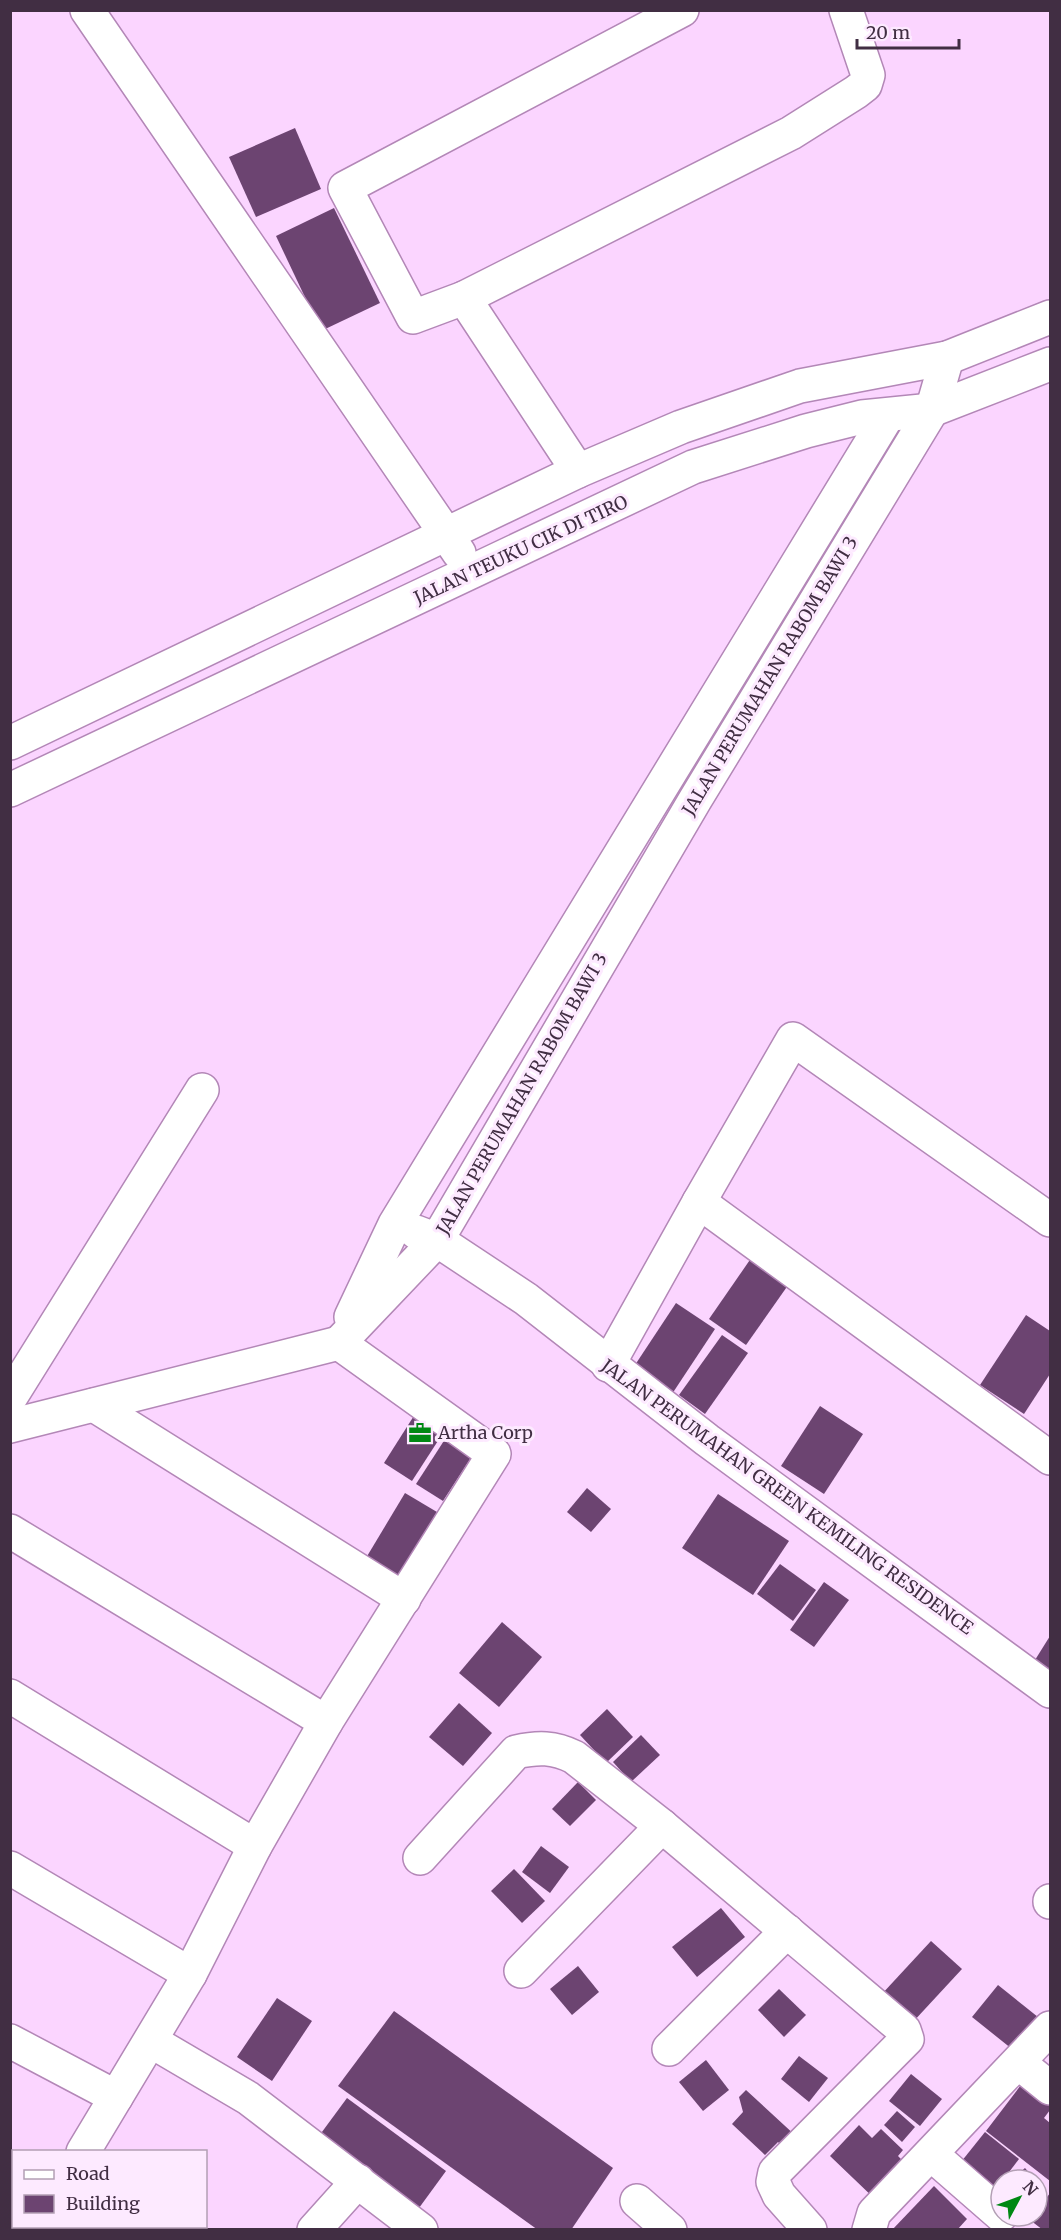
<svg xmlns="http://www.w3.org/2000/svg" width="1061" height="2240" font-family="Merriweather,serif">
	<rect width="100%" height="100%" fill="#fbd5ff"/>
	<g fill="#6c4471">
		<polygon points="295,128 321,189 256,217 229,157"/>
		<polygon points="334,208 380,303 321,331 276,236"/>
		<polygon points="754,1254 791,1281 746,1345 709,1319"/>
		<polygon points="676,1303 715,1329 672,1394 633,1368"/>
		<polygon points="1026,1315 1050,1331 1050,1374 1024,1414 980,1385"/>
		<polygon points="722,1335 748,1353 705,1414 679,1395"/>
		<polygon points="820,1406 863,1434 824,1494 781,1466"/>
		<polygon points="417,1411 445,1430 412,1481 384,1463"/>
		<polygon points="449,1433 476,1450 443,1501 416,1484"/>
		<polygon points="587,1488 611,1509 591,1532 567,1512"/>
		<polygon points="405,1493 437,1512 397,1577 366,1558"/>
		<polygon points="718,1494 789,1541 753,1595 682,1548"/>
		<polygon points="780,1564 816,1590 793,1621 757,1594"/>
		<polygon points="824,1582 849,1600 814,1647 790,1630"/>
		<polygon points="502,1622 542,1657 499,1707 459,1673"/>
		<polygon points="1050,1636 1050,1671 1035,1660"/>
		<polygon points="459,1703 492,1733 463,1766 429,1737"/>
		<polygon points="607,1709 633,1737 606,1763 580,1735"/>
		<polygon points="641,1735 660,1755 631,1782 613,1762"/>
		<polygon points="578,1782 596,1800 570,1826 552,1809"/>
		<polygon points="541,1846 569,1867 550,1893 522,1872"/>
		<polygon points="514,1869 545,1901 522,1923 491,1891"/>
		<polygon points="721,1908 745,1937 697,1977 672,1947"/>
		<polygon points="931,1941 962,1969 912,2023 881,1995"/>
		<polygon points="578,1966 599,1992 572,2015 550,1989"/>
		<polygon points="998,1985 1043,2021 1017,2053 972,2017"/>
		<polygon points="779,1989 806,2015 784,2037 758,2010"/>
		<polygon points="277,1998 312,2021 272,2081 237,2057"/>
		<polygon points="394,2011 613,2168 571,2230 538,2230 338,2086"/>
		<polygon points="799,2056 828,2078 809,2102 781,2079"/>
		<polygon points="706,2060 729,2090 703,2111 679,2082"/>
		<polygon points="911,2074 942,2099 920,2126 889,2101"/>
		<polygon points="1024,2081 1050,2102 1050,2110 1044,2118 1050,2123 1050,2181 986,2131"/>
		<polygon points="746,2090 797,2137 786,2150 778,2142 765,2155 732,2124 743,2112 739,2097"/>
		<polygon points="347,2098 446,2171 419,2208 319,2136"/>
		<polygon points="897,2111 915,2127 902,2142 884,2125"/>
		<polygon points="859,2125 872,2138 881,2129 903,2150 898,2156 909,2167 877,2201 830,2156"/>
		<polygon points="985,2132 1019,2159 991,2196 957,2167"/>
		<polygon points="10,2148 16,2152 14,2152 12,2229"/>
		<polygon points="1025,2168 1035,2180 1011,2180"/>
		<polygon points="1037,2182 1043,2189 1037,2195"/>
		<polygon points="934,2186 967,2219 957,2230 892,2230"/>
		<polygon points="1050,2193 1050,2230 1043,2230 1030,2220 1037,2216 1037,2211"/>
	</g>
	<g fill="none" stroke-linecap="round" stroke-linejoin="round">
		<g stroke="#b387b7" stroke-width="36">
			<g id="minor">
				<polyline points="87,10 459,553"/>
				<polyline points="682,10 345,188 413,317 464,298 791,133 856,92 865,85 868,75 846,10"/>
				<polyline points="464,298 578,471"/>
				<polyline points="10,743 578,471 681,427 800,386 947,358 1050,317"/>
				<polyline points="10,790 693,467 806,431 862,417 932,410 1050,364"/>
				<polyline points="699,1202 793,1039 1050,1220"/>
				<polyline points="416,1232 437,1240 526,1299 707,1440 1050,1691"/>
				<polyline points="351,1317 395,1224 888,415"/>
				<polyline points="339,1343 437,1240 695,800 932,410 947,358"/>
				<polyline points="608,1365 699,1202 1050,1458"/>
				<polyline points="10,1398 202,1090"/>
				<polyline points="94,1405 404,1599"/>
				<polyline points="10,1426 339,1343 494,1454 326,1722 255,1846 190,1974 83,2152"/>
				<polyline points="10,1531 326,1722"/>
				<polyline points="10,1696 255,1846"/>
				<path d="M420,1858l96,-106c22,-5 38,-5 58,5l88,69 242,204 3,9 -132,133 -2,10 6,13 31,35"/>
				<polyline points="10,1868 190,1974"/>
				<polyline points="1050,1901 1050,1902"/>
				<polyline points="521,1971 662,1826"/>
				<polyline points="10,2041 116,2097"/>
				<polyline points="151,2041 248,2098 421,2230"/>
				<polyline points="669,2049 787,1931"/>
				<polyline points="1019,2063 1050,2088"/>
				<polyline points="931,2154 1001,2215"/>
				<polyline points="637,2201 670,2230"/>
				<polyline points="37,2230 39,2226"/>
				<polyline points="314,2230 358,2181"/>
				<polyline points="869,2230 874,2213 1050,2028"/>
			</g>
		</g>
		<use href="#minor" stroke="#fff" stroke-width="33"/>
	</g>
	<defs>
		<g id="office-bare" transform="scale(1.8)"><path d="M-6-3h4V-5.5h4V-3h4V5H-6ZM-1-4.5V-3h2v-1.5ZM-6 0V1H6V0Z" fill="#008813" stroke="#fdeaff" stroke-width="2.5" paint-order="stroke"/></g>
	</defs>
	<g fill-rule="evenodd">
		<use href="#office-bare" x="420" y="1433"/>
	</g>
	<g text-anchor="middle" stroke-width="6" stroke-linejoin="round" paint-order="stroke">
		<g font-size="18" fill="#412e43" stroke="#fdeaff">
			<text transform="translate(521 550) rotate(-25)" y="6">JALAN TEUKU CIK DI TIRO</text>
			<text transform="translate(770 676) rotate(-59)" y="6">JALAN PERUMAHAN RABOM BAWI 3</text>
			<text transform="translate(522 1094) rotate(-60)" y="6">JALAN PERUMAHAN RABOM BAWI 3</text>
			<text transform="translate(787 1497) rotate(36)" y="6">JALAN PERUMAHAN GREEN KEMILING RESIDENCE</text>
		</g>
		<g font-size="18" fill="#412e43" stroke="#fdeaff" text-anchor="start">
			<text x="438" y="1439">Artha Corp</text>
		</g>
	</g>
	<rect width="1061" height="2240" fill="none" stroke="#412e43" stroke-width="24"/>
	<rect x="12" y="2150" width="195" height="78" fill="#fdeaff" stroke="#b29fb4" stroke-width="1.5"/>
	<rect x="24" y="2170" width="30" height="9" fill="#ffffff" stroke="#b29fb4" stroke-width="1.5"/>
	<text x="66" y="2180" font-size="18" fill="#412e43">Road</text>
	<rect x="24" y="2195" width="30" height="18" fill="#6c4471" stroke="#b29fb4" stroke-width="1.5"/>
	<text x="66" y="2210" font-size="18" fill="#412e43">Building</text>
	<g transform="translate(1019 2198) rotate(49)"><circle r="28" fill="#fdeaff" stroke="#b29fb4" stroke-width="1.5"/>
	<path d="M0-4.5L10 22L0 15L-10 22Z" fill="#008813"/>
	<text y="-9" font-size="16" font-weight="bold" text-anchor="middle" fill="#412e43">N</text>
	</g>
	<path d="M857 39v9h102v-9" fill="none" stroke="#412e43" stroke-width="3"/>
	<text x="866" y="39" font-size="18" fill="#412e43" stroke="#fdeaff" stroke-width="4.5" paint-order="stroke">20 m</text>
</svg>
